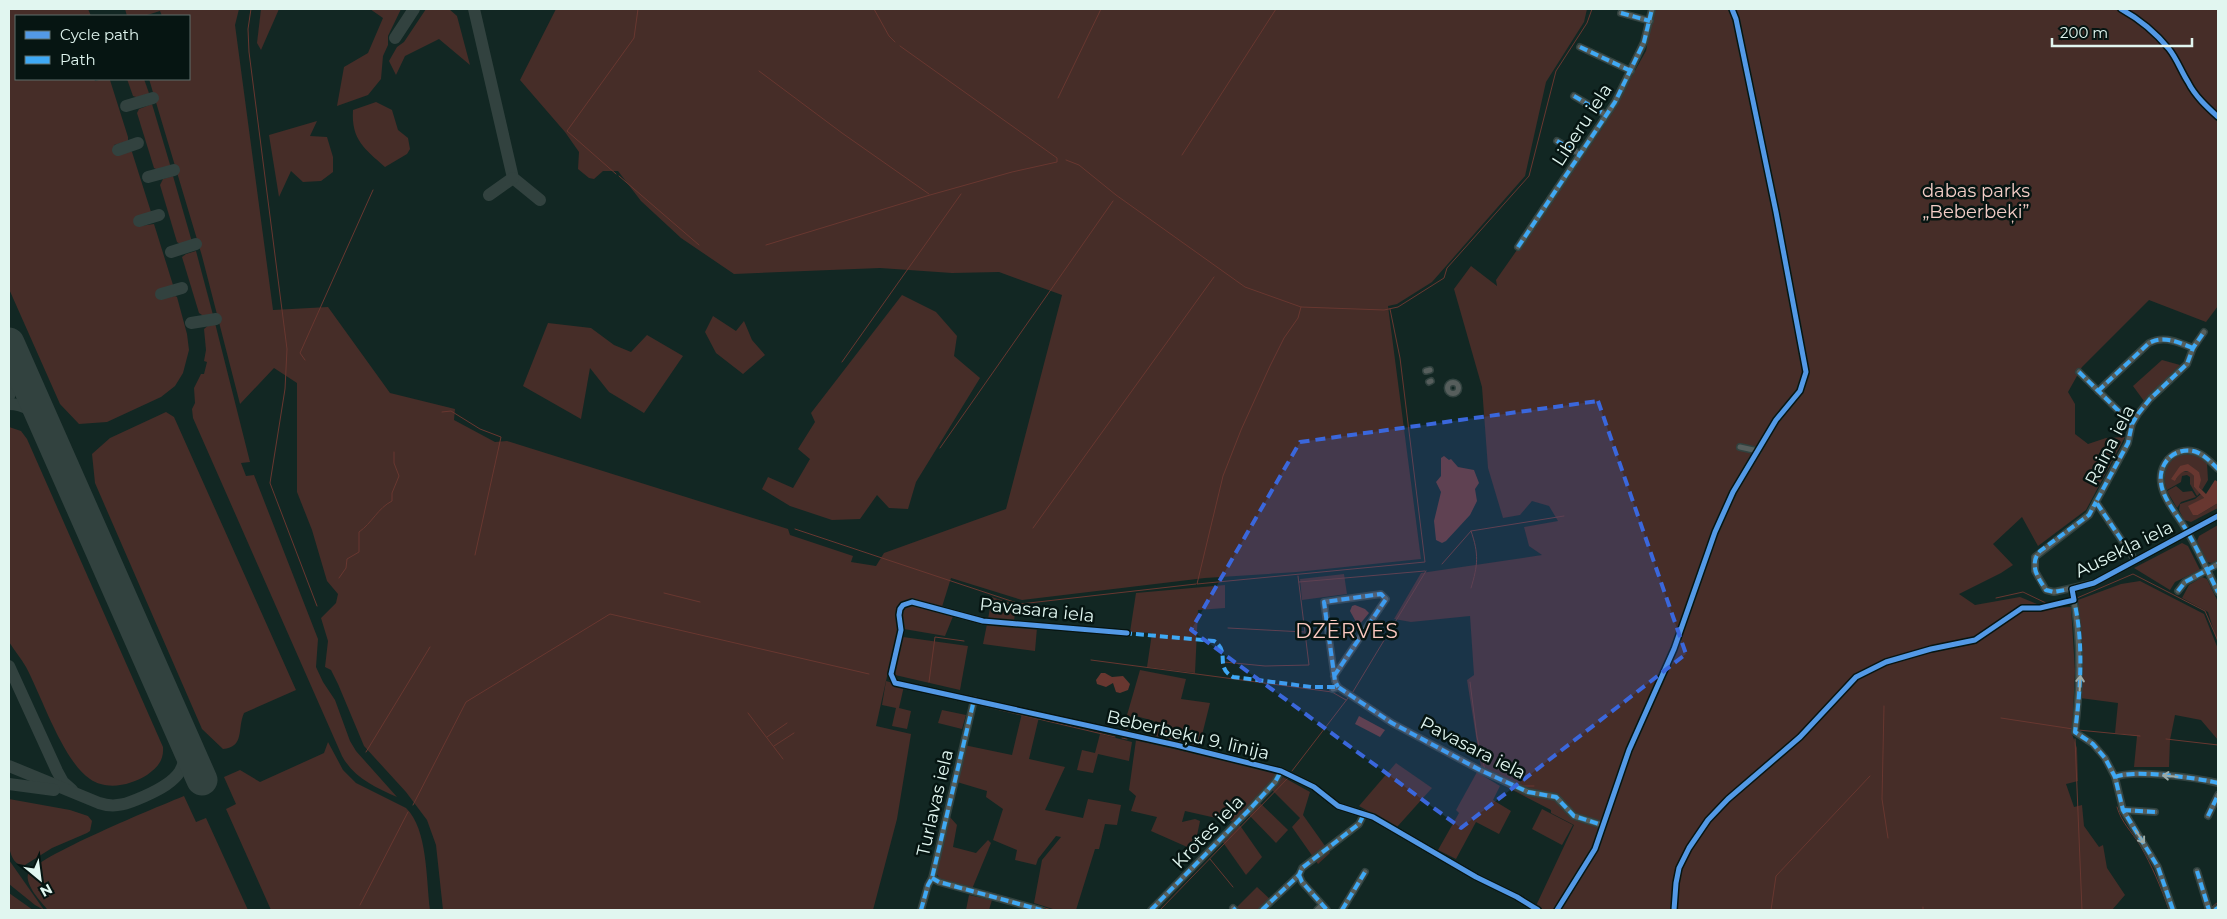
<svg xmlns="http://www.w3.org/2000/svg" width="2227" height="919" font-family="Montserrat,sans-serif">
	<rect width="100%" height="100%" fill="#122723"/>
	<g fill="#462d28">
		<polygon points="9,9 88,9 91,16 16,16 16,79 94,79 95,81 103,79 110,80 128,137 128,141 114,145 117,154 130,150 132,152 151,212 149,214 137,218 140,226 154,224 173,285 160,291 162,299 175,296 177,297 187,334 189,350 183,373 175,386 161,397 107,422 79,424 60,404 9,289"/>
		<polygon points="125,9 239,9 235,25 273,310 328,307 390,393 455,409 454,420 495,442 507,441 788,529 790,535 853,556 851,562 876,566 884,553 1006,509 1062,295 999,272 952,273 880,268 734,274 681,238 641,201 618,171 603,171 594,179 589,178 578,169 579,152 565,132 520,80 556,9 1587,9 1584,22 1546,82 1525,176 1432,282 1397,304 1388,306 1421,559 1297,572 1205,578 1022,600 951,578 941,610 954,614 945,636 904,629 896,636 876,726 911,734 897,819 873,910 443,910 436,845 427,820 406,792 364,746 338,684 331,670 325,667 328,641 321,618 336,603 338,594 327,581 312,530 297,492 297,383 274,368 240,404 202,256 149,79 189,79 189,16 162,16 160,11 144,16 127,16"/>
		<polygon points="261,9 279,9 261,50 257,43"/>
		<polygon points="370,9 401,9 388,36 388,45 383,56 381,79 368,95 337,106 344,67 368,53 383,18"/>
		<polygon points="426,9 449,9 457,16 470,65 439,39 405,56 396,75 389,61 397,47 404,42"/>
		<polygon points="1654,9 2218,9 2218,306 2206,322 2149,300 2082,367 2068,392 2075,404 2075,434 2088,444 2106,438 2125,437 2086,510 2038,546 2022,517 1993,544 2013,565 2001,573 1959,594 1975,605 2020,597 2047,608 2071,607 2075,671 2072,734 2077,748 2078,781 2066,784 2074,807 2082,805 2084,826 2099,847 2103,845 2107,868 2125,895 2112,910 1534,910 1574,825 1551,813 1551,810 1482,774 1467,680 1474,675 1470,616 1411,622 1394,619 1421,573 1542,555 1529,546 1524,527 1558,521 1549,506 1532,501 1520,515 1503,518 1488,468 1482,387 1454,289 1471,266 1497,286 1496,280 1603,127 1646,51"/>
		<polygon points="127,79 144,79 150,96 139,98 133,96"/>
		<path d="M376,102l16,8 6,20 10,8 2,11 -3,5 -22,13c-20,-18 -34,-27 -32,-57z"/>
		<polygon points="152,104 171,168 160,171 154,168 137,113 139,109"/>
		<polygon points="317,121 310,136 327,137 333,157 333,172 321,181 303,182 291,171 279,197 269,135"/>
		<polygon points="173,176 192,242 183,246 177,242 160,185 163,179"/>
		<polygon points="196,251 213,315 205,317 199,313 182,257 186,254"/>
		<polygon points="902,295 936,312 957,336 954,356 980,378 916,482 908,509 889,508 877,495 860,519 832,520 790,506 762,489 768,477 793,488 810,459 798,449 815,422 811,413"/>
		<polygon points="713,316 736,331 744,321 752,340 765,355 743,374 716,353 705,332"/>
		<path d="M215,323l35,139 -9,1 5,13 8,-1 64,164 -2,28 7,15 12,18 15,41 6,10 41,46c-22,-10 -43,-19 -55,-41l-149,-338 -1,-9 3,-6 -1,-15 7,-14h3l3,-12 -3,-1 2,-11 -2,-21 6,-5z"/>
		<polygon points="548,323 591,328 614,345 631,352 647,335 683,356 644,413 609,392 590,368 581,419 523,386"/>
		<polygon points="2162,360 2180,365 2144,401 2133,386"/>
		<path d="M166,412l8,5 122,273 -52,23c-7,16 1,34 -21,36l-21,-20 -107,-246 -3,-29 18,-16z"/>
		<path d="M9,427l12,4 6,8 136,308c1,13 -5,20 -16,28 -16,10 -40,16 -57,4 -27,-18 -48,-82 -64,-112 -5,-9 -12,-17 -17,-25z"/>
		<path d="M2184,454l14,1 9,8 1,17 -6,10 -3,-3v-15l-19,-6 -5,15 5,-9h11l4,5 -1,10 6,6 -3,3 -7,-12v-7l-3,-2 -5,1 -1,6 -14,8c-6,-16 -1,-31 17,-36z"/>
		<polygon points="2176,486 2183,492 2192,491 2196,497 2181,502 2177,508 2167,491"/>
		<polygon points="2201,494 2204,498 2198,515 2218,503 2218,508 2191,522 2184,520 2179,510 2180,504 2195,499"/>
		<polygon points="2218,525 2218,560 2212,563 2207,562 2197,541 2199,536"/>
		<polygon points="2182,543 2188,546 2200,570 2175,582 2170,590 2134,568"/>
		<polygon points="1344,574 1347,594 1302,600 1300,579"/>
		<polygon points="2202,577 2207,579 2218,602 2218,644 2208,612 2182,598 2189,585"/>
		<polygon points="2140,581 2204,614 2218,649 2218,740 2201,720 2175,715 2170,740 2169,767 2134,767 2137,736 2115,733 2118,703 2080,698 2082,642 2078,600 2121,584"/>
		<polygon points="1225,585 1225,608 1198,610 1195,673 1147,667 1152,633 1130,632 1136,593"/>
		<polygon points="992,597 1016,605 1014,621 988,619"/>
		<polygon points="987,624 1037,628 1035,651 983,644"/>
		<polygon points="903,637 968,646 960,690 895,675"/>
		<polygon points="1140,670 1186,679 1181,699 1210,703 1199,747 1151,736 1154,721 1132,715 1128,730 1123,729"/>
		<polygon points="886,681 904,686 899,708 911,711 907,729 892,726 896,708 882,705"/>
		<polygon points="942,710 966,715 962,729 938,723"/>
		<polygon points="1022,713 1039,717 1029,759 1065,767 1045,810 1083,818 1088,799 1121,805 1117,825 1105,824 1099,849 1095,849 1076,910 1056,910 1034,903 1042,860 1061,837 1056,836 1038,859 1036,865 1015,860 1017,850 993,840 1003,809 986,797 987,791 957,782 964,745 1012,755"/>
		<polygon points="1100,734 1132,742 1129,761 1098,754 1093,773 1077,770 1082,750 1095,753"/>
		<polygon points="1136,740 1277,773 1275,778 1234,822 1185,811 1182,822 1195,819 1200,821 1194,850 1151,831 1157,817 1131,811 1136,796 1129,790"/>
		<path d="M328,742l15,28 13,13 50,25c22,21 20,72 24,102h-159l-45,-101 10,-5 -12,-27 16,-7 20,12 64,-29z"/>
		<polygon points="1396,763 1432,788 1397,827 1359,806"/>
		<polygon points="1477,772 1500,786 1493,800 1511,811 1499,834 1476,822 1456,859 1438,850 1459,813 1456,810"/>
		<polygon points="1283,777 1310,792 1303,815 1330,853 1318,864 1292,827 1300,818 1271,789"/>
		<path d="M184,796l12,26 10,-4 42,92h-200c-7,-8 -23,-25 -20,-36 4,-16 134,-69 156,-78z"/>
		<path d="M9,799l61,11 18,6 4,5 -2,10 -3,2 -35,15 -27,17c-23,2 -16,-49 -16,-66z"/>
		<polygon points="1259,802 1288,830 1276,843 1248,814"/>
		<polygon points="1542,809 1573,825 1562,845 1532,829"/>
		<polygon points="949,816 957,825 953,847 976,853 988,840 991,843 972,889 940,879 936,873"/>
		<polygon points="1239,824 1262,857 1246,875 1222,841"/>
		<polygon points="9,860 44,910 35,905 9,884"/>
		<polygon points="1257,887 1274,903 1268,910 1234,910"/>
		<polygon points="9,893 33,910 17,909 9,910"/>
		<polygon points="969,895 992,900 989,910 966,910"/>
	</g>
	<g fill="#683730">
		<polygon points="1444,456 1449,460 1451,459 1458,467 1474,470 1479,483 1475,489 1477,501 1470,515 1446,541 1442,543 1436,540 1434,521 1441,492 1436,482 1441,476 1441,458"/>
		<path d="M2188,464l11,8 2,8 -2,7 7,7 9,-14 3,2v21l-20,12h-5l-5,-9 16,-8 -10,-11v-11c-8,-9 -14,-4 -19,5l-4,-2 9,-13z"/>
		<polygon points="1355,605 1365,609 1369,613 1360,624 1356,622 1350,611 1352,606"/>
		<polygon points="1101,673 1105,673 1112,677 1123,676 1130,684 1128,690 1120,693 1116,692 1113,683 1106,687 1097,684 1096,680"/>
		<polygon points="1359,716 1385,730 1380,737 1355,724"/>
	</g>
	<g fill="none" stroke-linecap="round" stroke-linejoin="round">
		<g stroke="#683730" stroke-width="1">
			<polyline points="251,9 248,29 249,52 287,349 285,389 270,483 317,606"/>
			<polyline points="874,9 889,36 895,42"/>
			<polyline points="759,71 842,133 929,194"/>
			<polyline points="1058,98 1101,9"/>
			<polyline points="1182,155 1276,9"/>
			<polyline points="1066,160 1079,165 1116,195 1245,287 1301,307 1384,310 1398,307 1444,278 1447,268 1529,176 1556,71 1587,23 1592,9"/>
			<polyline points="616,174 567,131 634,38 638,9"/>
			<polyline points="619,176 699,245"/>
			<polyline points="766,245 930,195 1012,172 1057,162 1057,158 900,46"/>
			<polyline points="1301,307 1298,318 1284,338 1270,366 1241,430 1223,476 1197,584 1425,562 1400,358 1390,309"/>
			<polyline points="305,360 300,353 373,190"/>
			<polyline points="842,362 961,194"/>
			<polyline points="442,412 451,411 480,429 501,437 475,555"/>
			<polyline points="940,448 1113,201"/>
			<polyline points="1033,528 1214,277"/>
			<polyline points="795,529 1020,604 1196,584"/>
			<polyline points="1442,564 1471,531 1564,516"/>
			<path d="M339,578l7,-10 1,-9 12,-7v-20c13,-9 19,-24 33,-31v-8l7,-17 -5,-13v-11"/>
			<polyline points="1299,582 1425,571"/>
			<path d="M1471,588c7,-23 8,-34 0,-57"/>
			<polyline points="664,593 700,602"/>
			<polyline points="1996,598 2023,592 2048,604 2071,599"/>
			<polyline points="2077,598 2133,574 2205,611 2218,641"/>
			<polyline points="1228,628 1304,632"/>
			<polyline points="1091,660 1332,692 1346,700"/>
			<polyline points="1224,662 1265,666 1309,665 1298,576"/>
			<polyline points="929,682 935,637 964,641"/>
			<polyline points="1470,682 1477,737 1485,770"/>
			<polyline points="1351,695 1426,571"/>
			<polyline points="979,705 1115,737"/>
			<polyline points="1884,706 1882,799 1888,838"/>
			<polyline points="748,713 783,759"/>
			<polyline points="2001,718 2073,729"/>
			<polyline points="2078,730 2140,736"/>
			<polyline points="767,737 787,723"/>
			<polyline points="1122,738 1127,739"/>
			<polyline points="2075,739 2082,910"/>
			<polyline points="2166,739 2218,745"/>
			<polyline points="774,746 794,733"/>
			<polyline points="366,752 430,647"/>
			<polyline points="1292,771 1348,698"/>
			<polyline points="1491,772 1523,786 1534,786"/>
			<polyline points="413,805 466,702 610,614 869,674"/>
			<path d="M2117,807c4,15 15,25 23,38 12,21 21,42 29,65"/>
			<polyline points="1210,859 1233,887"/>
			<polyline points="987,892 1012,899"/>
			<polyline points="360,905 408,812"/>
			<polyline points="1034,905 1052,910"/>
			<polyline points="2211,908 2218,902"/>
			<polyline points="1160,910 1288,778"/>
			<polyline points="1771,910 1776,876 1870,776"/>
			<polyline points="1923,910 1923,907"/>
		</g>
		<g stroke="#32423f" stroke-width="12">
			<polyline points="474,9 513,178 540,200"/>
			<polyline points="395,38 414,9"/>
			<polyline points="126,106 153,98"/>
			<polyline points="118,150 138,143"/>
			<polyline points="148,177 174,170"/>
			<polyline points="489,195 513,178"/>
			<polyline points="139,221 159,215"/>
			<polyline points="171,252 196,244"/>
			<polyline points="161,294 182,288"/>
			<polyline points="191,323 216,319"/>
			<polyline points="9,396 17,377 15,357"/>
			<path d="M9,404c17,0 28,9 37,23"/>
			<polyline points="9,666 57,771 63,782 72,790"/>
			<path d="M9,766l90,37c17,6 30,0 46,-7 33,-15 48,-28 35,-66"/>
			<polyline points="9,784 54,790"/>
		</g>
		<polyline stroke="#32423f" stroke-width="31" points="9,343 202,780"/>
		<g stroke="#31423f" stroke-width="8">
			<g id="minor">
				<polyline points="1621,13 1650,21"/>
				<polyline points="1580,47 1631,71"/>
				<polyline points="1574,96 1606,115"/>
				<polyline points="1557,141 1580,154"/>
				<polyline points="1518,247 1615,102 1644,42 1652,9"/>
				<polyline points="1426,371 1430,370"/>
				<polyline points="2079,372 2132,424"/>
				<polyline points="1429,382 1431,381"/>
				<circle cx="1453" cy="388" r="5.5"/>
				<path d="M2098,391l51,-48c15,-8 28,-1 44,5"/>
				<polyline points="1740,447 1758,451"/>
				<path d="M2218,469c-11,-11 -22,-23 -39,-17 -13,4 -20,18 -18,31 2,17 19,35 27,50 11,19 20,39 30,59"/>
				<polyline points="2096,502 2089,515 2035,557 2035,571 2046,590 2054,592 2094,583 2218,516"/>
				<polyline points="2135,560 2096,502 2128,443 2132,424 2138,414 2150,399 2187,364 2193,348 2204,332"/>
				<path d="M2072,589c9,48 9,94 3,143l18,12 12,14 10,19 8,33 35,57 15,43"/>
				<polyline points="2178,591 2185,582 2218,564"/>
				<polyline points="1127,633 983,621 912,602 903,605 900,609 899,615 901,630 891,674 895,683 1176,745 1281,771 1314,787 1338,806 1373,817 1476,877 1517,897 1538,910"/>
				<polyline points="1334,676 1386,599 1381,594 1324,602 1335,681 1338,687"/>
				<polyline points="1333,689 1338,687 1392,723 1480,770 1528,792 1556,797 1574,816 1602,825"/>
				<path d="M2115,777c18,-8 83,1 103,6"/>
				<polyline points="2123,810 2155,812"/>
				<polyline points="2208,816 2218,795"/>
				<polyline points="2197,871 2209,910"/>
				<polyline points="1299,875 1302,882 1327,910"/>
				<polyline points="932,878 939,882 1041,910"/>
				<polyline points="1233,908 1235,910"/>
				<polyline points="921,910 928,885 932,878 974,700"/>
				<polyline points="1151,910 1249,810 1275,782 1281,771"/>
				<polyline points="1262,910 1299,875 1302,868 1359,824 1364,814"/>
				<polyline points="1317,910 1322,905"/>
				<polyline points="1342,910 1365,872"/>
				<polyline points="1557,910 1595,849 1629,750 1674,649 1715,532 1733,492 1776,420 1800,391 1806,372 1776,212 1736,19 1732,9"/>
				<polyline points="2215,910 2218,908"/>
			</g>
		</g>
		<use href="#minor" stroke="#565e5c" stroke-width="5"/>
		<g stroke="#3fa9f5" stroke-width="4" stroke-dasharray="8 4" stroke-linecap="butt">
			<polyline points="1621,13 1650,21"/>
			<polyline points="1580,47 1631,71"/>
			<polyline points="1574,96 1606,115"/>
			<polyline points="1557,141 1580,154"/>
			<polyline points="1518,247 1615,102 1644,42 1652,9"/>
			<polyline points="2079,372 2132,424"/>
			<path d="M2098,391l51,-48c15,-8 28,-1 44,5"/>
			<path d="M2218,469c-11,-11 -22,-23 -39,-17 -13,4 -20,18 -18,31 2,17 19,35 27,50 11,19 20,39 30,59"/>
			<polyline points="2135,560 2096,502 2128,443 2132,424 2138,414 2150,399 2187,364 2193,348 2204,332"/>
			<path d="M2076,588l-22,4 -8,-2c-9,-13 -17,-26 -6,-39l49,-36 7,-13"/>
			<polyline points="2178,591 2185,582 2218,564"/>
			<path d="M2073,596c11,44 8,91 2,136l18,12 12,14 10,19 8,33 35,57 15,43"/>
			<path d="M1124,633l90,8c17,11 0,26 19,36l79,10h26l54,36 88,47 48,22 28,5 18,19 28,9"/>
			<polyline points="1334,676 1386,599 1381,594 1324,602 1335,681 1338,687"/>
			<path d="M2115,777c18,-8 83,1 103,6"/>
			<polyline points="2123,810 2155,812"/>
			<polyline points="2208,816 2218,795"/>
			<polyline points="2197,871 2209,910"/>
			<polyline points="1299,875 1302,882 1327,910"/>
			<polyline points="932,878 939,882 1041,910"/>
			<polyline points="1233,908 1235,910"/>
			<polyline points="921,910 928,885 932,878 974,700"/>
			<polyline points="1151,910 1249,810 1275,782 1281,771"/>
			<polyline points="1262,910 1299,875 1302,868 1359,824 1364,814"/>
			<polyline points="1342,910 1365,872"/>
			<polyline points="2215,910 2218,908"/>
		</g>
		<g stroke="#061512" stroke-width="8">
			<g id="cycleway">
				<path d="M2121,9c18,10 35,24 48,40 8,10 12,22 19,33 7,14 19,25 30,35"/>
				<polyline points="1127,633 983,621 912,602 903,605 900,609 899,615 901,630 891,674 895,683 1176,745 1281,771 1314,787 1338,806 1373,817 1476,877 1517,897 1538,910"/>
				<polyline points="1557,910 1595,849 1629,750 1674,649 1715,532 1733,492 1776,420 1800,391 1806,372 1776,212 1736,19 1732,9"/>
				<polyline points="1674,910 1676,883 1679,868 1689,848 1708,820 1728,799 1800,737 1856,677 1886,662 1931,649 1975,640 2022,608 2040,608 2074,600 2072,589 2094,583 2218,516"/>
			</g>
		</g>
		<use href="#cycleway" stroke="#5399e6" stroke-width="5"/>
	</g>
	<defs><path id="oneway-shaft" d="M-6 0H5M1.5-3L5.5 0L1.5 3" fill="none" stroke-width="1.6" stroke-linecap="round" stroke-linejoin="round" transform="scale(1.25)"/></defs>
	<g stroke="#9caaa6">
		<use href="#oneway-shaft" transform="translate(2080 683) rotate(-87)"/>
		<use href="#oneway-shaft" transform="translate(2170 776) rotate(-175)"/>
		<use href="#oneway-shaft" transform="translate(2140 837) rotate(56)"/>
	</g>
	<path fill="#3a67dc" fill-opacity="0.2" stroke="#3a67dc" stroke-width="4" stroke-dasharray="10 6" stroke-linejoin="round" d="M1598,401l88,253 -225,174 -270,-198 109,-188z"/>
	<g text-anchor="middle" stroke-width="5" stroke-linejoin="round" paint-order="stroke">
		<g font-size="18" fill="#e1f6f0" stroke="#061512">
			<text transform="translate(1582 125) rotate(-57)" y="6">Liberu iela</text>
			<text transform="translate(2110 445) rotate(-63)" y="6">Raiņa iela</text>
			<text transform="translate(2124 549) rotate(-26)" y="6">Ausekļa iela</text>
			<text transform="translate(1037 610) rotate(6)" y="6">Pavasara iela</text>
			<text transform="translate(1188 735) rotate(13)" y="6">Beberbeķu 9. līnija</text>
			<text transform="translate(1473 748) rotate(27)" y="6">Pavasara iela</text>
			<text transform="translate(935 803) rotate(-77)" y="6">Turlavas iela</text>
			<text transform="translate(1208 832) rotate(-46)" y="6">Krotes iela</text>
		</g>
		<g font-size="18" fill="#f3cdc6" stroke="#061512">
			<text x="1976" y="197">dabas parks<tspan x="1976" dy="21">„Beberbeķi”</tspan></text>
		</g>
		<g font-size="20" letter-spacing="1" fill="#fcc9c0" stroke="#061512">
			<text x="1347" y="638">DZĒRVES</text>
		</g>
	</g>
	<rect width="2227" height="919" fill="none" stroke="#e1f6f0" stroke-width="20"/>
	<rect x="15" y="15" width="175" height="65" fill="#061512" stroke="#5e6f6b"/>
	<rect x="25" y="31" width="25" height="8" fill="#5399e6" stroke="#5e6f6b"/>
	<text x="60" y="40" font-size="15" fill="#e1f6f0">Cycle path</text>
	<rect x="25" y="56" width="25" height="8" fill="#3fa9f5" stroke="#5e6f6b"/>
	<text x="60" y="65" font-size="15" fill="#e1f6f0">Path</text>
	<g transform="translate(40 879) rotate(151)" stroke="#061512" stroke-width="4" paint-order="stroke">
	<path d="M0-4L9 19L0 12L-9 19Z" fill="#e1f6f0"/>
	<text y="-8" font-size="14" font-weight="bold" text-anchor="middle" fill="#e1f6f0">N</text>
	</g>
	<path d="M2052 38v8h140v-8" fill="none" stroke="#e1f6f0" stroke-width="2.5"/>
	<text x="2060" y="38" font-size="15" fill="#e1f6f0" stroke="#061512" stroke-width="4" paint-order="stroke">200 m</text>
</svg>
